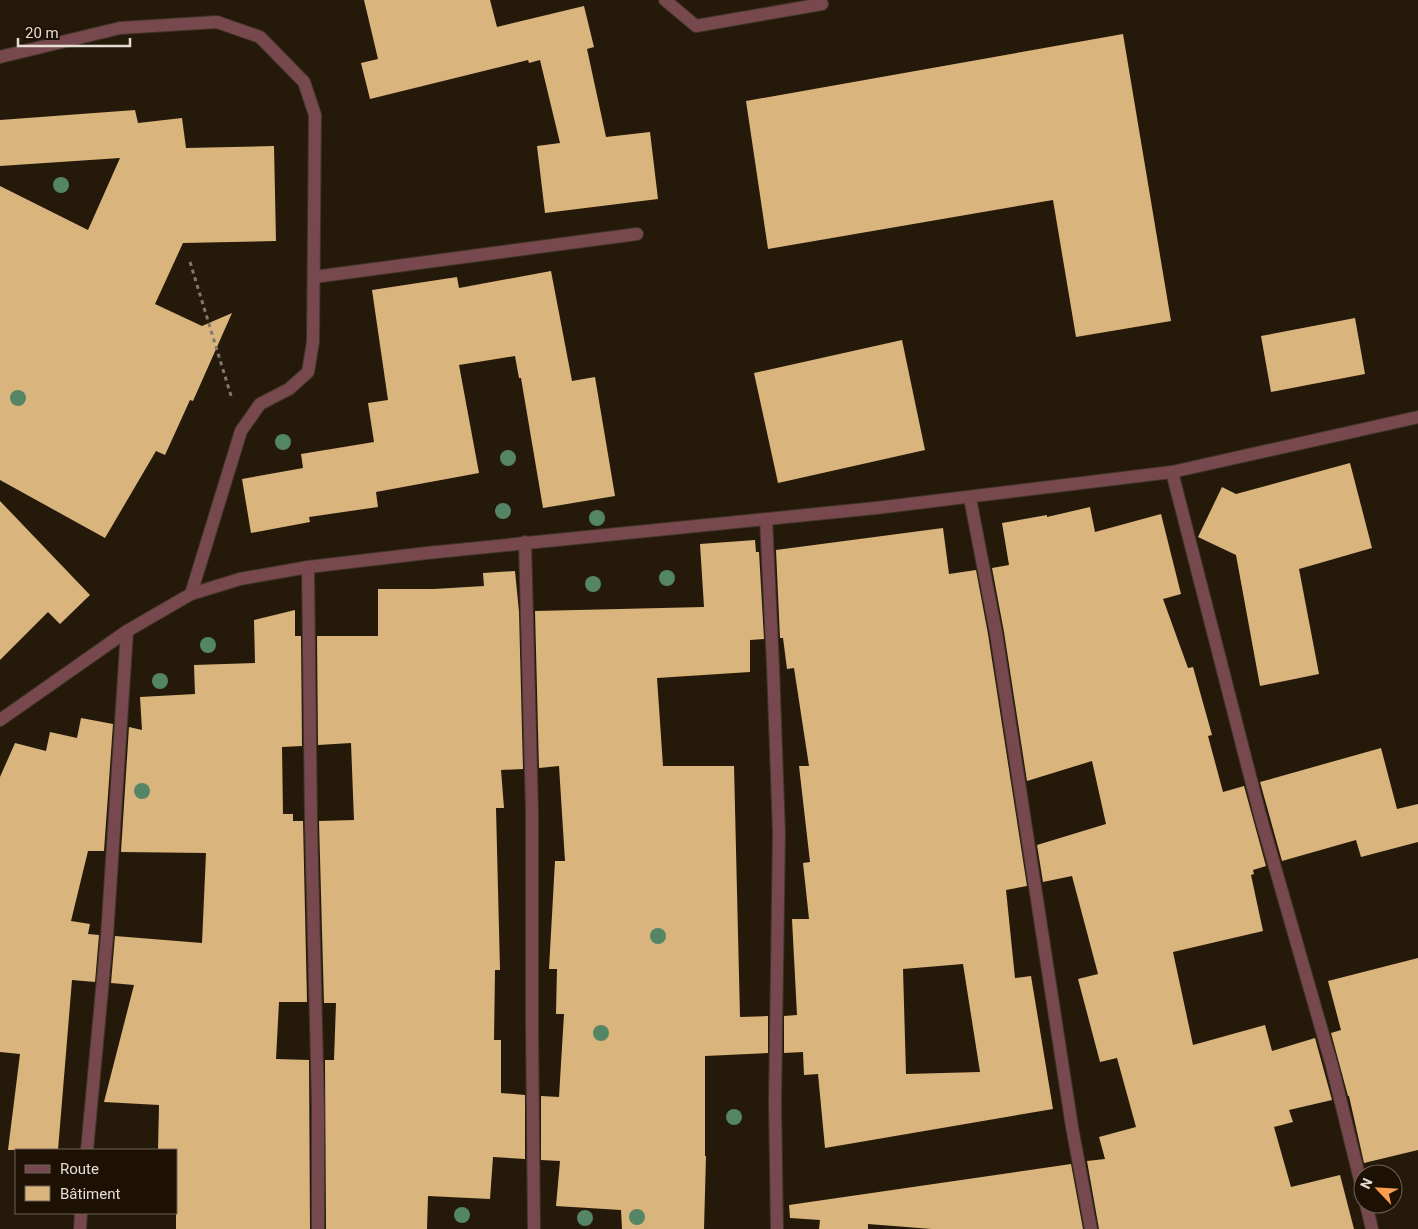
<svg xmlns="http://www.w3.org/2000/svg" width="1418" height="1229" font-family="Roboto,sans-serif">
	<rect width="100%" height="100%" fill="#251a0a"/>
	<g fill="#dab47d" fill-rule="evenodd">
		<polygon points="364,0 490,0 497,27 584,6 594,47 587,49 606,137 650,132 658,199 545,213 537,146 560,143 540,60 529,63 528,60 370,99 361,63 378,59"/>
		<polygon points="1123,34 1171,321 1076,337 1053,200 768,249 746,101"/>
		<polygon points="135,110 138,123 182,118 186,148 274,146 276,241 183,243 155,304 202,326 232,313 193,401 190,400 165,455 156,451 105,538 0,480 0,186 88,230 120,158 0,166 0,120"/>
		<polygon points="551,271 572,381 595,377 615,496 543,508 521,378 519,378 515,356 459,365 479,473 376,492 378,507 309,517 310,522 251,533 242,479 303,468 301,454 374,442 368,403 388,400 372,290 457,277 459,288"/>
		<polygon points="1355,318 1365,374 1271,392 1261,336"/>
		<polygon points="902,340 925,450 778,483 754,373"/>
		<polygon points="1350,463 1372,548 1299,569 1319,674 1260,686 1236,555 1198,537 1222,487 1236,494"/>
		<polygon points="0,501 90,595 60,624 48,612 0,660"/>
		<polygon points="1090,507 1095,532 1161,514 1181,594 1163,599 1188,668 1193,667 1212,735 1208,736 1223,792 1244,786 1266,866 1253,870 1254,874 1251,875 1263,931 1173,952 1193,1045 1265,1025 1272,1051 1315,1038 1332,1100 1289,1110 1293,1122 1274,1127 1291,1187 1340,1175 1354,1229 1099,1229 1087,1161 1105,1159 1099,1137 1136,1127 1117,1058 1100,1062 1078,979 1098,974 1072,876 1043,882 1037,845 1106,824 1092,761 1027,781 1004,632 992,568 1009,565 1002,523 1047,515 1047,517"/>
		<path d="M943,528l6,46 27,-4 12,64 39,252 -21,4 9,88 16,-2 22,133 -228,39 -7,-74 -14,1 -1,-23 -19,1v-37l13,-1 -5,-96h17l-6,-56 7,-1 -11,-96h10l-15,-98 -7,1 -4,-31h-3l-4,-88zM963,964l17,108 -74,2 -3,-105z"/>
		<polygon points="755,540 756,552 759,552 764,639 750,640 750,672 657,678 663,766 734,766 740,1017 768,1016 768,1053 705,1056 705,1156 706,1156 704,1229 622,1229 621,1210 556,1206 560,1161 541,1160 541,1096 559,1097 564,1014 556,1014 557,969 549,969 555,861 565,861 559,766 539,768 535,611 704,607 700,544"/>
		<polygon points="515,571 519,612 523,769 501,770 504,808 496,808 500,970 495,970 494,1040 501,1040 501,1093 525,1095 525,1159 493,1157 490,1199 428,1196 427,1229 326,1229 325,1060 334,1060 336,1003 324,1003 319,821 354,820 351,743 318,745 317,636 378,636 378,589 434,589 484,586 483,573"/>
		<polygon points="295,610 295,636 301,636 302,746 282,747 283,814 293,814 293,821 303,821 307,1002 279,1002 276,1059 309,1060 310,1229 176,1229 176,1150 158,1150 159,1105 104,1102 134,985 111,983 115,936 202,943 206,853 121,852 129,727 142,730 140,697 195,694 194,665 255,663 254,620"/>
		<polygon points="81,718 113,724 104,851 88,851 71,921 90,924 88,934 99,935 95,982 72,980 58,1150 8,1150 20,1054 0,1052 0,777 15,743 46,751 50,732 77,738"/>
		<polygon points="1381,748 1397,809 1418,804 1418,842 1361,857 1356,840 1282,861 1260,782"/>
		<polygon points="1418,958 1418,1150 1364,1163 1349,1096 1348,1096 1331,1033 1341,1030 1328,981"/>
		<polygon points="1071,1164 1083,1229 932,1229 868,1224 868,1229 819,1229 820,1220 790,1218 789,1205"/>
	</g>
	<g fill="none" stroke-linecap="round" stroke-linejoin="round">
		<g stroke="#403526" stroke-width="14">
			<polyline id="service" points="665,0 696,26 822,4"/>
		</g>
		<g stroke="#403526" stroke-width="14">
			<g id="minor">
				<polyline points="0,57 120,28 217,22 260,37 304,82 315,115 313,342 308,372 289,389 260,404 241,431 191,594"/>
				<polyline points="314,277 637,234"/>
				<polyline points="1172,472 1260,815 1332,1066 1363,1192"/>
				<polyline points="970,498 996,633 1072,1127 1091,1229"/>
				<polyline points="766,519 773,666 779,833 775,1102 777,1229"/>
				<polyline points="525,542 532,811 532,1026 534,1229"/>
				<polyline points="308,567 311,822 318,1105 318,1229"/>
				<polyline points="0,720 127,631 191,594 240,579 308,567 427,553 876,508 1172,472 1418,417"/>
				<polyline points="87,1150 107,936 127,631"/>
				<polyline points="1366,1204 1372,1229"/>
				<polyline points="80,1229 81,1213"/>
			</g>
		</g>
		<polyline stroke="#82796c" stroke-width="3" stroke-dasharray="4 4" stroke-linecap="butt" points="190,262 232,399"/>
		<use href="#service" stroke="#77484e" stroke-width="12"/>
		<use href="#minor" stroke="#77484e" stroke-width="12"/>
	</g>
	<g fill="#548565">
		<circle cx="61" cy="185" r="8"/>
		<circle cx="18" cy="398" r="8"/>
		<circle cx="283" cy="442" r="8"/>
		<circle cx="508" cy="458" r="8"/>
		<circle cx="503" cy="511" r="8"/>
		<circle cx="597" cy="518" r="8"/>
		<circle cx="667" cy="578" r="8"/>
		<circle cx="593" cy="584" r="8"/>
		<circle cx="208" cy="645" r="8"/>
		<circle cx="160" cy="681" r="8"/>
		<circle cx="142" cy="791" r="8"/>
		<circle cx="658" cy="936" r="8"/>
		<circle cx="601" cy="1033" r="8"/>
		<circle cx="734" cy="1117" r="8"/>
		<circle cx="462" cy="1215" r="8"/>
		<circle cx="637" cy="1217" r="8"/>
		<circle cx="585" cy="1218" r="8"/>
	</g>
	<rect x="15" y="1149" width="162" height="65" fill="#1c1103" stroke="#6c6356"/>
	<rect x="25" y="1165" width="25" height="8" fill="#77484e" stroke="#6c6356"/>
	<text x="60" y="1174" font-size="15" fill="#e5ddd3">Route</text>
	<rect x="25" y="1186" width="25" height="15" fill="#dab47d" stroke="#6c6356"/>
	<text x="60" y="1199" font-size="15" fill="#e5ddd3">Bâtiment</text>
	<g transform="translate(1378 1189) rotate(295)"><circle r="24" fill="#1c1103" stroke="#6c6356"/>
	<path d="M0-4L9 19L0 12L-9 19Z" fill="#fb9e51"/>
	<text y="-8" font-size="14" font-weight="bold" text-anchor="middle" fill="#e5ddd3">N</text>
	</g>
	<path d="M18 38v8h112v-8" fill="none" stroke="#e5ddd3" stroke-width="2.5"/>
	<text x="25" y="38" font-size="15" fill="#e5ddd3" stroke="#1c1103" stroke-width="4" paint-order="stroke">20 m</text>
</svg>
